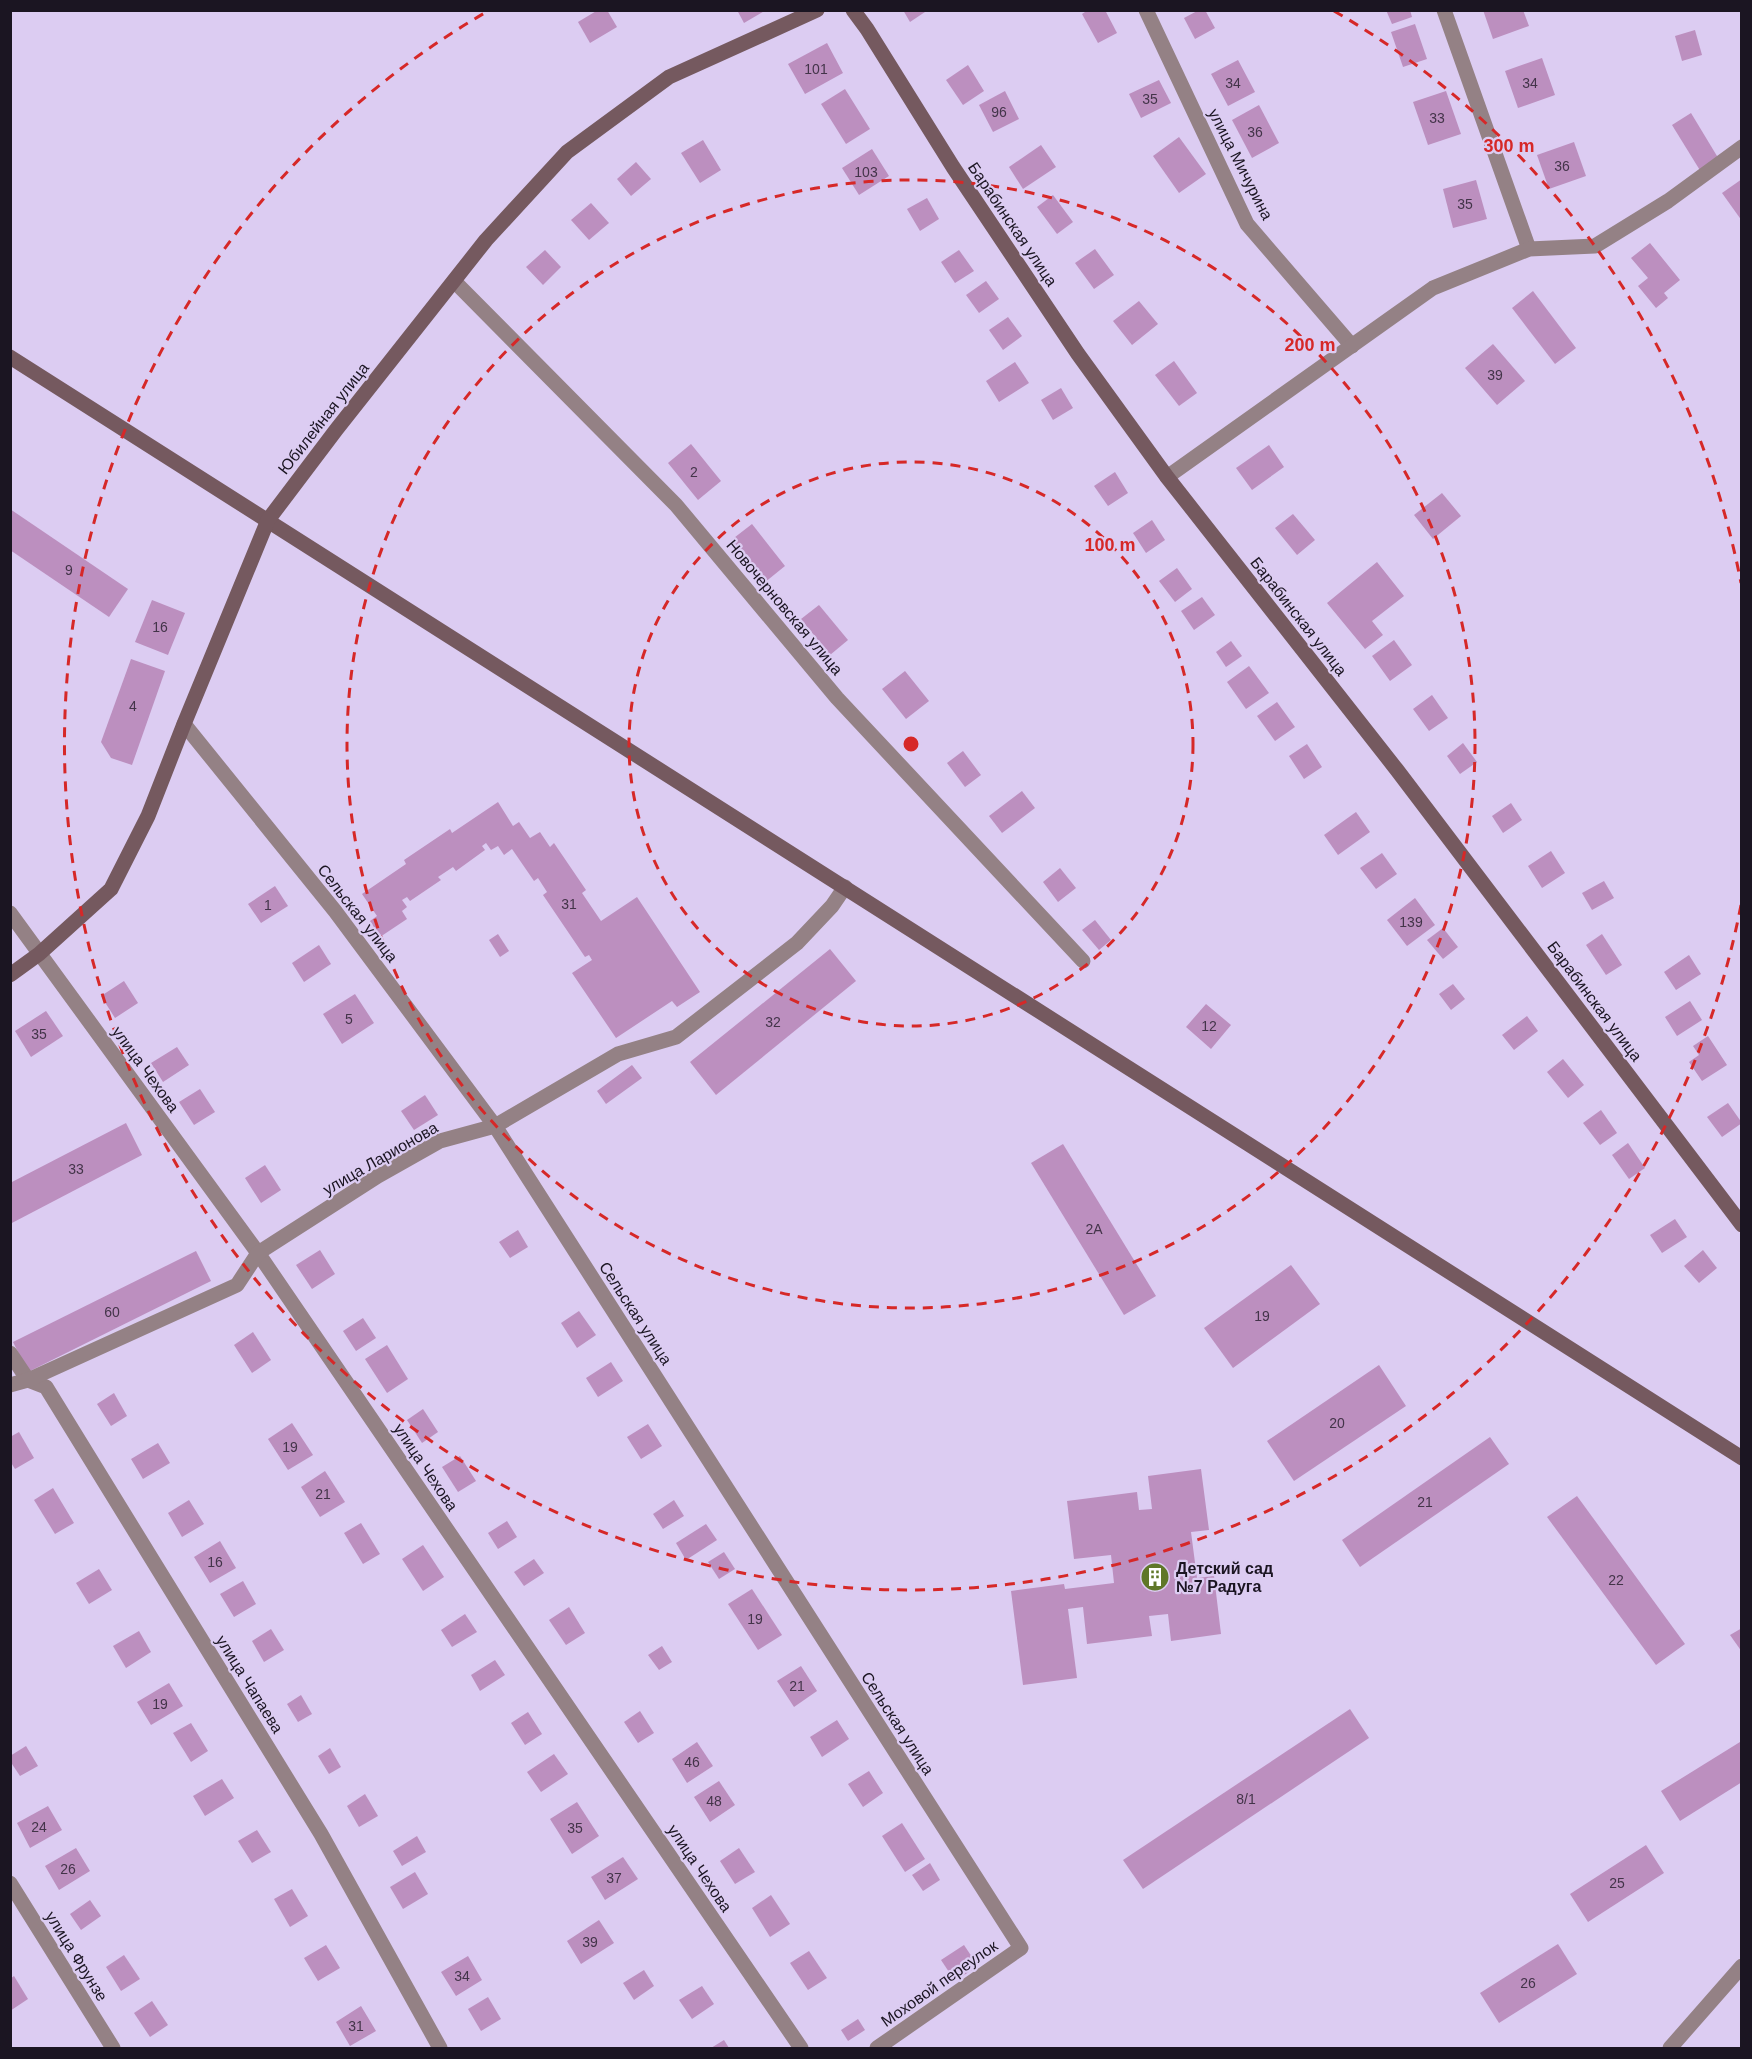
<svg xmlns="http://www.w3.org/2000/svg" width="1752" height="2059" font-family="Arial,sans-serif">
	<rect width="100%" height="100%" fill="#dcccf2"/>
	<g fill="#bc8fbf">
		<polygon points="598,10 607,10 617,27 590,43 578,22"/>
		<polygon points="737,10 766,10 744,23"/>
		<polygon points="903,10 928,10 910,22"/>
		<polygon points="1088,10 1105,10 1117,33 1098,43 1082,14"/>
		<polygon points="1199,10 1205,10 1215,28 1195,39 1184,18"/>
		<polygon points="1386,10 1410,10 1412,17 1392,24"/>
		<polygon points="1483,10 1523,10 1529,26 1493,39"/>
		<polygon points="1415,24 1427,59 1403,67 1391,32"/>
		<polygon points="1695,30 1702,55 1682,61 1675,36"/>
		<polygon points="827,43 843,73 805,94 788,64"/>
		<polygon points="1542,58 1555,95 1518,108 1505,71"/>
		<polygon points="1238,60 1255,92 1228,106 1211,74"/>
		<polygon points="968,65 984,91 963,105 946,80"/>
		<polygon points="1159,80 1171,103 1141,118 1129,94"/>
		<polygon points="845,89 870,129 846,144 821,104"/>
		<polygon points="1005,91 1019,119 993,132 979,105"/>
		<polygon points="1446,91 1461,134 1428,145 1413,102"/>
		<polygon points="1259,105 1279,143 1252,158 1232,120"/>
		<polygon points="1691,113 1720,161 1701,172 1672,125"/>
		<polygon points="1179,137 1206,174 1179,193 1153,156"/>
		<polygon points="703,140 721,170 700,183 681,153"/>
		<polygon points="1574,142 1586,176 1549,189 1537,155"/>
		<polygon points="1041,145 1056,167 1023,189 1009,167"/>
		<polygon points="872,149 889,176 859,195 842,168"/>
		<polygon points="636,162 651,179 631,196 617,179"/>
		<polygon points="1742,179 1742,221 1722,193"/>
		<polygon points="1476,180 1487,219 1453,228 1443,189"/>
		<polygon points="1053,195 1073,222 1057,234 1037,207"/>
		<polygon points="927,198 939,219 920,231 907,209"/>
		<polygon points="591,203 609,223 589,240 571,220"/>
		<polygon points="1650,243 1680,280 1664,293 1668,298 1656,308 1638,286 1648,278 1631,258"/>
		<polygon points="1095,249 1114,275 1094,289 1075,263"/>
		<polygon points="545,250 561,267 543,285 526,267"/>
		<polygon points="959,250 974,271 955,283 941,262"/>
		<polygon points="986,281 999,299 979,313 966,295"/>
		<polygon points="1533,291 1576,348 1555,364 1512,308"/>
		<polygon points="1139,301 1158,324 1132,345 1113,321"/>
		<polygon points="1008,317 1022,336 1003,350 989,330"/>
		<polygon points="1493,344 1525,381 1497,405 1465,368"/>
		<polygon points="1174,361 1197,393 1179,406 1155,375"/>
		<polygon points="1015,362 1029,383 999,402 986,381"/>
		<polygon points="1061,388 1073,408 1053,420 1041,400"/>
		<polygon points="691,444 721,481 698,500 668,463"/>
		<polygon points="1269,445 1284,467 1252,490 1236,468"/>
		<polygon points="1115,472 1128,493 1108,506 1094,486"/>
		<polygon points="1442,493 1461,516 1433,539 1414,515"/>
		<polygon points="10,509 128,589 109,617 10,550"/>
		<polygon points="1293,514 1315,540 1297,555 1275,528"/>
		<polygon points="1152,520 1165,540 1146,553 1133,533"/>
		<polygon points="752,524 785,566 764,583 730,541"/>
		<polygon points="1377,562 1404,596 1372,621 1383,635 1365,649 1327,603"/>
		<polygon points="1177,568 1192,589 1175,602 1159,581"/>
		<polygon points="1202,597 1215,615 1194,630 1181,611"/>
		<polygon points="152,600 185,613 168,655 135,642"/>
		<polygon points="819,605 848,640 830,655 801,619"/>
		<polygon points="1394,640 1412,665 1390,681 1372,656"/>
		<polygon points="1231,641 1242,656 1226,667 1216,652"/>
		<polygon points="131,659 165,671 132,765 111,758 101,742"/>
		<polygon points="1249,666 1269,693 1246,709 1227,682"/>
		<polygon points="905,671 929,701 906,719 882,689"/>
		<polygon points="1432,695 1448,718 1429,731 1413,709"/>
		<polygon points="1277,702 1295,727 1275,741 1257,716"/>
		<polygon points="1463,743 1477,762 1460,774 1447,756"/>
		<polygon points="1307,744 1322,767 1304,779 1289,756"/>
		<polygon points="963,751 981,775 965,787 947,763"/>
		<polygon points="1022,791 1035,808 1002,833 989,816"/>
		<polygon points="498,802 513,826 519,822 530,838 540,832 550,847 554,843 586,890 582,893 601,921 637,897 700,992 677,1007 672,1001 616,1038 572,973 592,960 589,955 585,957 543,895 547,892 538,878 534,881 512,849 504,855 498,846 491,850 486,843 482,846 485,850 456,871 453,867 438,877 441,880 410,901 407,897 402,900 407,907 402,911 407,919 380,937 370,921 377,916 362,894 406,864 404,860 450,829 452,833"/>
		<polygon points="1511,803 1522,820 1503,833 1492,816"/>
		<polygon points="1356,812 1370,832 1338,855 1324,835"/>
		<polygon points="1551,851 1565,873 1542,888 1528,866"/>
		<polygon points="1382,853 1397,874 1376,889 1360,868"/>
		<polygon points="1060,868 1076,888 1058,902 1043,882"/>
		<polygon points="1604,881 1614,898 1592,910 1582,893"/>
		<polygon points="275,886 288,906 261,923 248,904"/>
		<polygon points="1415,898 1435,925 1407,946 1387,920"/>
		<polygon points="1095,920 1111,940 1099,950 1082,930"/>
		<polygon points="1443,928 1458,947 1443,959 1427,940"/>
		<polygon points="498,934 509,951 500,957 489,940"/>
		<polygon points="1602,934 1622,965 1606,975 1586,945"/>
		<polygon points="319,945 331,964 304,982 292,963"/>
		<polygon points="830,949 856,981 716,1095 690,1062"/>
		<polygon points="1689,955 1701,974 1676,990 1664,972"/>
		<polygon points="124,981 138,1003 115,1018 101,996"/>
		<polygon points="1453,984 1465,999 1451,1010 1439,994"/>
		<polygon points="355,994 374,1023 342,1044 323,1014"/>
		<polygon points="1690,1001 1702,1020 1677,1036 1665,1017"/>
		<polygon points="1206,1004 1231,1025 1211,1049 1186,1027"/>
		<polygon points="46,1011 63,1036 31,1057 15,1031"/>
		<polygon points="1527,1016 1538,1031 1514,1050 1502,1035"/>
		<polygon points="1708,1036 1727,1065 1702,1081 1689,1062 1699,1055 1693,1046"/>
		<polygon points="177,1047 189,1065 163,1082 151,1063"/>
		<polygon points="1563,1059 1584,1085 1568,1098 1547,1072"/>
		<polygon points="632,1065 642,1078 606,1104 597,1091"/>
		<polygon points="200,1089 215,1112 194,1125 179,1102"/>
		<polygon points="425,1095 438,1115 414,1130 401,1111"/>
		<polygon points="1728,1103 1742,1123 1722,1137 1707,1117"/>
		<polygon points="1601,1110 1617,1133 1600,1145 1583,1123"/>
		<polygon points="126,1123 142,1155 10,1224 10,1183"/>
		<polygon points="1628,1143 1645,1168 1629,1179 1612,1155"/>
		<polygon points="1063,1144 1156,1296 1124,1315 1031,1163"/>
		<polygon points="265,1165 281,1190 261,1203 245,1178"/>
		<polygon points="1675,1219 1687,1237 1662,1253 1650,1235"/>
		<polygon points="518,1230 528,1247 510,1258 499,1242"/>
		<polygon points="320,1250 335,1274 312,1289 296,1265"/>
		<polygon points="1703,1250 1717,1268 1699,1283 1684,1266"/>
		<polygon points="196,1251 211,1281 28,1372 13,1342"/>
		<polygon points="1291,1265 1320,1304 1233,1368 1204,1328"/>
		<polygon points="579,1311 596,1335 577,1348 561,1323"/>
		<polygon points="363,1318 376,1338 356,1351 343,1331"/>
		<polygon points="253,1332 271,1360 252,1373 234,1345"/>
		<polygon points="387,1345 408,1379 387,1393 365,1359"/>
		<polygon points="611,1362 623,1381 598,1397 586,1378"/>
		<polygon points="1379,1365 1406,1406 1294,1481 1267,1441"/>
		<polygon points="114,1393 127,1416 111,1426 97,1404"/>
		<polygon points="423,1409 438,1432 422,1443 407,1420"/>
		<polygon points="292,1423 313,1455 288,1470 268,1439"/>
		<polygon points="648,1424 662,1446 641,1459 627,1437"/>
		<polygon points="19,1432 34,1458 15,1469 10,1461 10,1437"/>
		<polygon points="1490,1437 1509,1464 1360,1567 1342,1540"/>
		<polygon points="158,1443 170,1463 143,1479 131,1459"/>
		<polygon points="460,1456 476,1481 458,1492 442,1467"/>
		<polygon points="1201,1469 1209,1530 1191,1532 1197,1578 1214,1576 1221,1634 1171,1641 1168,1614 1149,1616 1152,1636 1087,1644 1083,1607 1068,1609 1077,1678 1023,1685 1011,1591 1064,1584 1065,1589 1114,1583 1111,1555 1074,1559 1067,1501 1137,1492 1139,1510 1152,1509 1148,1476"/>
		<polygon points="325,1471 345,1502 320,1517 301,1487"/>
		<polygon points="53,1488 74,1523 55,1534 34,1500"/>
		<polygon points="1577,1496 1685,1644 1656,1665 1547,1517"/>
		<polygon points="189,1500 204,1524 182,1537 168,1513"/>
		<polygon points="674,1500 684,1516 663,1529 653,1514"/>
		<polygon points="507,1521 517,1537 498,1549 488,1533"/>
		<polygon points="361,1523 380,1554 363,1564 344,1533"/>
		<polygon points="706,1524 717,1540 686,1560 676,1543"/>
		<polygon points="220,1541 236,1568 210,1583 194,1557"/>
		<polygon points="423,1545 444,1577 423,1591 402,1559"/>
		<polygon points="724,1552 735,1569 719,1579 708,1562"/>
		<polygon points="534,1559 544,1573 524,1586 514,1572"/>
		<polygon points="99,1569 112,1590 89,1604 76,1583"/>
		<polygon points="243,1581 256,1604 234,1617 220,1594"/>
		<polygon points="752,1589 782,1635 758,1650 728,1604"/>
		<polygon points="569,1607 585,1633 566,1645 549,1620"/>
		<polygon points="465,1614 477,1632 452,1647 441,1630"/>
		<polygon points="1742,1628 1742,1652 1730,1635"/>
		<polygon points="271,1629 284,1650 264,1662 252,1641"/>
		<polygon points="139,1631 151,1652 126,1668 113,1646"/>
		<polygon points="662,1646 672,1662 659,1670 648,1655"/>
		<polygon points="495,1660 505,1675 480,1691 471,1675"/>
		<polygon points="801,1666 817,1691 794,1707 777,1681"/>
		<polygon points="169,1683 183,1706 151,1725 137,1702"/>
		<polygon points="301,1695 312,1714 298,1722 287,1704"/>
		<polygon points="1350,1709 1369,1738 1143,1889 1123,1860"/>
		<polygon points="640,1711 654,1733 638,1743 624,1722"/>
		<polygon points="528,1712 542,1734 525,1745 511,1723"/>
		<polygon points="837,1720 849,1739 822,1757 810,1737"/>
		<polygon points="191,1723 208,1751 191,1762 173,1733"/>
		<polygon points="697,1742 713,1766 687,1783 672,1759"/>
		<polygon points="1740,1742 1742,1744 1742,1782 1680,1821 1661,1791"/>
		<polygon points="26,1746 38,1766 20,1776 10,1761 10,1756"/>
		<polygon points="330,1748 341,1767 329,1774 318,1756"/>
		<polygon points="554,1754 568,1774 541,1792 527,1772"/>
		<polygon points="869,1771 883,1793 863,1807 848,1784"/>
		<polygon points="222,1779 234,1798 205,1816 193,1796"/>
		<polygon points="719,1781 735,1805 710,1822 694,1797"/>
		<polygon points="365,1794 378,1816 359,1827 347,1806"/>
		<polygon points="577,1802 599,1836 572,1854 550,1819"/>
		<polygon points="48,1806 62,1830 30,1848 17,1823"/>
		<polygon points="902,1823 925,1859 905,1872 882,1836"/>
		<polygon points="257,1830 271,1852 252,1863 238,1841"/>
		<polygon points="417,1836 426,1852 402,1866 393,1851"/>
		<polygon points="1646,1845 1664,1873 1588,1922 1570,1894"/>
		<polygon points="76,1848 90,1871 59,1890 45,1866"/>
		<polygon points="739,1848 755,1872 735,1884 720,1861"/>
		<polygon points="623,1857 638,1879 605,1900 591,1877"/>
		<polygon points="930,1863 940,1880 923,1891 912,1875"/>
		<polygon points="415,1872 428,1894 403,1909 390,1887"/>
		<polygon points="292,1889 308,1916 290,1927 274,1899"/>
		<polygon points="771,1895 790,1924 770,1937 752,1908"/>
		<polygon points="90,1900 101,1916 81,1930 70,1914"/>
		<polygon points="599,1920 614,1943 581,1964 567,1941"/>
		<polygon points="1558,1944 1577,1974 1499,2023 1480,1993"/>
		<polygon points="326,1945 340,1968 318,1981 304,1958"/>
		<polygon points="964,1945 978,1966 955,1981 941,1960"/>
		<polygon points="809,1951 827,1978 808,1990 790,1963"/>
		<polygon points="124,1955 140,1979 121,1991 106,1967"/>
		<polygon points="468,1956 482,1980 456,1996 441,1972"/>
		<polygon points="644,1970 654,1986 634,2000 623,1983"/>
		<polygon points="14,1976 28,1999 10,2011 10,1979"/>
		<polygon points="702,1986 714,2004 692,2019 679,2000"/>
		<polygon points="488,1997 501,2019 481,2031 468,2009"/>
		<polygon points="152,2001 168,2025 150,2037 134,2013"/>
		<polygon points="361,2006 376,2031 350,2046 336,2022"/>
		<polygon points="858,2019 865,2030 848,2041 841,2030"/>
		<polygon points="724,2040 729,2048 711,2048"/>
	</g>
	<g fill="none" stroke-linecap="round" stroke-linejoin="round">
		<g stroke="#948185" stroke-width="15">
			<polyline points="1146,10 1247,224 1352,346"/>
			<polyline points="1444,10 1529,249"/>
			<polyline points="454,281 676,505 837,698 1083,961"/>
			<polyline points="1167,477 1433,288 1529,249 1595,246 1668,201 1742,147"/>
			<polyline points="184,724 335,911 495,1126 1021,1948 877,2048"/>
			<polyline points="10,913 258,1253 801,2048"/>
			<polyline points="10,1353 28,1380 46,1387 321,1834 440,2048"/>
			<polyline points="10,1385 28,1380 237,1285 258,1253 378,1176 440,1141 495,1126 618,1054 676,1037 797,943 832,906 845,887"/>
			<polyline points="10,1883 113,2048"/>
			<polyline points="1670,2048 1742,1966"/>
		</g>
		<g stroke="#75595f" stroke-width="15">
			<polyline points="853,10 867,29 953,167 1078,354 1167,477 1397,770 1742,1225"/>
			<polyline points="10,357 1742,1458"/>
			<polyline points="10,975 39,954 111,889 148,816 184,724 268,520 336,430 486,240 567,152 669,77 817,10"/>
		</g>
	</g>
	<g fill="none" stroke="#d62828" stroke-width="3" stroke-dasharray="10 8">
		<circle cx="911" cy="744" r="282"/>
		<circle cx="911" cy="744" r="564"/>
		<path d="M1741 905A846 846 0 1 1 488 11M1334 11A846 846 0 0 1 1741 583"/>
	</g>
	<defs>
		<g id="building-disc" transform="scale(1.5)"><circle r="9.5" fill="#5f7728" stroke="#dcccf2"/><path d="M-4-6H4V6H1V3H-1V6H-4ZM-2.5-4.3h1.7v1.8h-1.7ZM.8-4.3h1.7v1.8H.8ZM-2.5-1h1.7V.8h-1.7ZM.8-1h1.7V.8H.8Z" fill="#fff"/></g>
	</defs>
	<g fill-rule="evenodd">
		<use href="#building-disc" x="1155" y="1577"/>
	</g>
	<g text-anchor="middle" stroke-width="4.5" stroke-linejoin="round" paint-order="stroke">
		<g font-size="14" fill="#433449">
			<text x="816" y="74">101</text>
			<text x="1233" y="88">34</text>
			<text x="1530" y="88">34</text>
			<text x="1150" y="104">35</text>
			<text x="999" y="117">96</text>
			<text x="1437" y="123">33</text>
			<text x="1255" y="137">36</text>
			<text x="1562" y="171">36</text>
			<text x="866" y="177">103</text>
			<text x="1465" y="209">35</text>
			<text x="1495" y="380">39</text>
			<text x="694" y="477">2</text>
			<text x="69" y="575">9</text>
			<text x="160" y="632">16</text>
			<text x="133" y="711">4</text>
			<text x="569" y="909">31</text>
			<text x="268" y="910">1</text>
			<text x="1411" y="927">139</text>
			<text x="349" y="1024">5</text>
			<text x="773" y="1027">32</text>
			<text x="1209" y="1031">12</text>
			<text x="39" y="1039">35</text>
			<text x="76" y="1174">33</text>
			<text x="1094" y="1234">2А</text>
			<text x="112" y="1317">60</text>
			<text x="1262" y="1321">19</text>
			<text x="1337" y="1428">20</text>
			<text x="290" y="1452">19</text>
			<text x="323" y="1499">21</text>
			<text x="1425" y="1507">21</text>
			<text x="215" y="1567">16</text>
			<text x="1616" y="1585">22</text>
			<text x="755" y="1624">19</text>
			<text x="797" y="1691">21</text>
			<text x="160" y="1709">19</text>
			<text x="692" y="1767">46</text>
			<text x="1246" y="1804">8/1</text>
			<text x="714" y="1806">48</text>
			<text x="39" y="1832">24</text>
			<text x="575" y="1833">35</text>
			<text x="68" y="1874">26</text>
			<text x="614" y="1883">37</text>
			<text x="1617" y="1888">25</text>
			<text x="590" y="1947">39</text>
			<text x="462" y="1981">34</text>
			<text x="1528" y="1988">26</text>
			<text x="356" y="2031">31</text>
		</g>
		<g font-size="16" fill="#1b1522" stroke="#dcccf2">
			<text transform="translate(1241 164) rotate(63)" y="6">улица Мичурина</text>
			<text transform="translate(1013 224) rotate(56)" y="6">Барабинская улица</text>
			<text transform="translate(323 418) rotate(-52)" y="6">Юбилейная улица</text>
			<text transform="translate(785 607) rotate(50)" y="6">Новочерновская улица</text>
			<text transform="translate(1299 616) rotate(52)" y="6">Барабинская улица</text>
			<text transform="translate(358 913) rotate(52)" y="6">Сельская улица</text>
			<text transform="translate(1595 1001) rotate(53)" y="6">Барабинская улица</text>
			<text transform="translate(146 1069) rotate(54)" y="6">улица Чехова</text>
			<text transform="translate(380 1158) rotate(-30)" y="6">улица Ларионова</text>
			<text transform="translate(636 1313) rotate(57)" y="6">Сельская улица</text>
			<text transform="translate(426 1467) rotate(56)" y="6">улица Чехова</text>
			<text transform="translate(250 1684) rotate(58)" y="6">улица Чапаева</text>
			<text transform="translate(898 1723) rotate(57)" y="6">Сельская улица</text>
			<text transform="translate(700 1868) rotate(56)" y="6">улица Чехова</text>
			<text transform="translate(77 1956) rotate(58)" y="6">улица Фрунзе</text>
			<text transform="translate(939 1983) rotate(-35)" y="6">Моховой переулок</text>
		</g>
		<g font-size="16" font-weight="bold" fill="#1b1522" stroke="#dcccf2" text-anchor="start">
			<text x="1176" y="1574">Детский сад<tspan x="1176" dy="18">№7 Радуга</tspan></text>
		</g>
	</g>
	<circle cx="911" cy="744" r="9" fill="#d62828" stroke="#dcccf2" stroke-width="3"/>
	<g font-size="18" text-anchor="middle" font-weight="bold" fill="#d62828" stroke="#dcccf2" stroke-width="4.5" stroke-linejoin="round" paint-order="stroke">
		<text x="1509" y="152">300 m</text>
		<text x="1310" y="351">200 m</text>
		<text x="1110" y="551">100 m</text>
	</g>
	<rect width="1752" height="2059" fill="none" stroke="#1b1522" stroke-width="24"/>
</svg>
